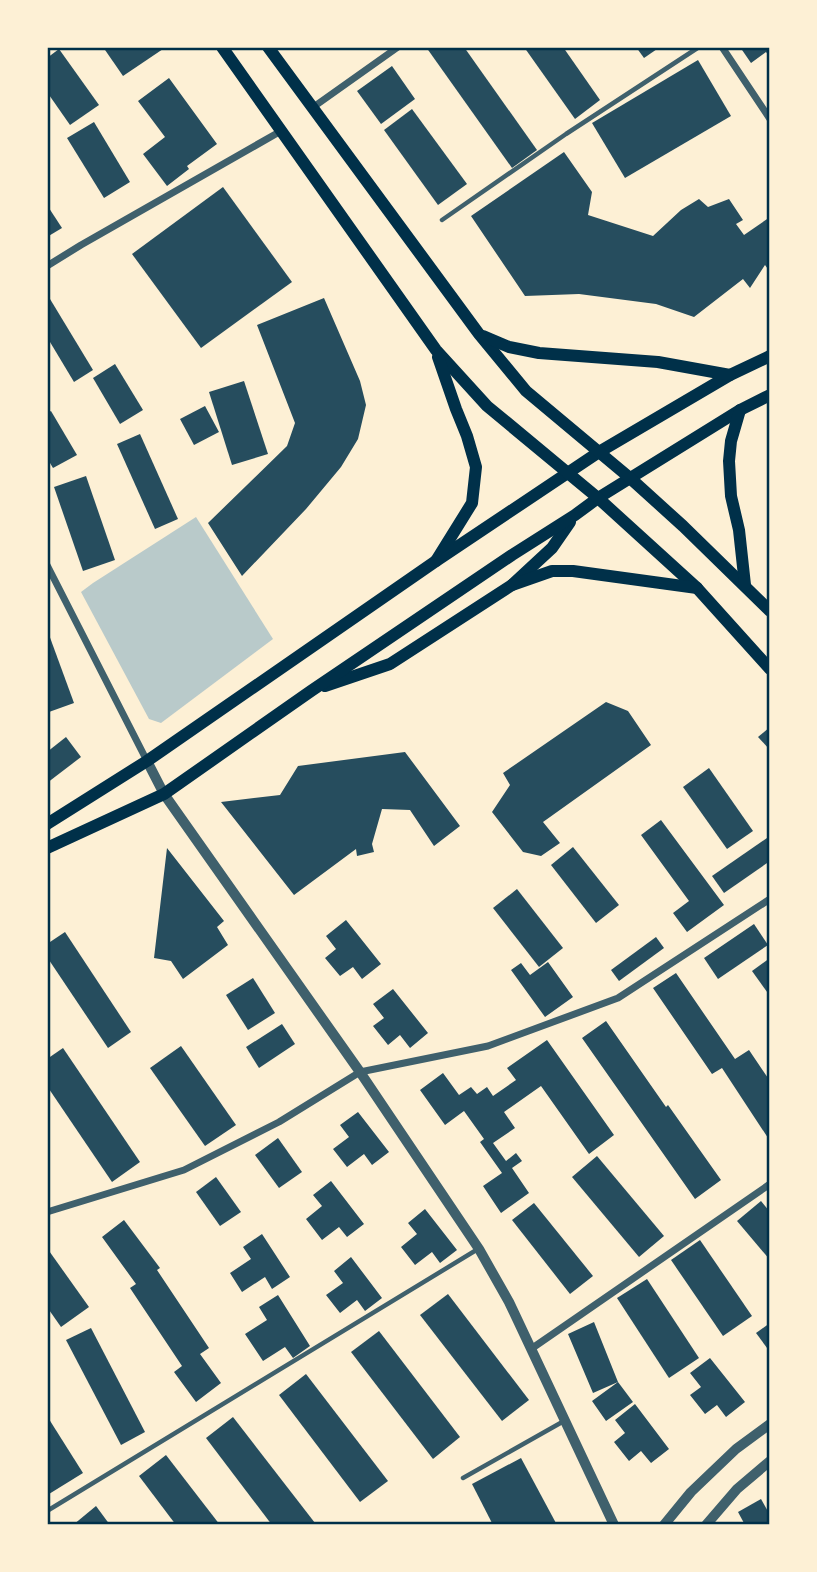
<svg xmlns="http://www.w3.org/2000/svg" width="817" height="1572" font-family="'Nunito Sans',sans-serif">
	<rect width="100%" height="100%" fill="#fdf0d5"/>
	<polygon fill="#b9caca" points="196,517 273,639 161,723 149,719 81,592 93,583"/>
	<g fill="#264d5e">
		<polygon points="103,47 166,47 123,76"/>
		<polygon points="426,47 464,47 537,150 512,168"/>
		<polygon points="524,47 563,47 600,100 575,119"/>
		<polygon points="636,47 660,47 644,58"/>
		<polygon points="740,47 770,47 770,57 766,52 751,63"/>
		<polygon points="59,49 99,105 70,125 47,92 47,58"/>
		<polygon points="698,60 731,116 625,178 592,123"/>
		<polygon points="392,66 415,99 381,124 357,91"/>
		<polygon points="169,78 217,144 187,166 189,169 167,186 143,154 165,137 138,101"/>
		<polygon points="412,109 467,184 438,205 384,130"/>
		<polygon points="94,122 130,182 104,198 67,138"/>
		<polygon points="564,152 592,192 588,215 653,236 681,210 699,199 708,207 729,199 743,220 736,224 744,235 770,217 770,272 765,265 750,288 743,279 694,317 656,304 579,294 525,296 471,216"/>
		<polygon points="223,187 292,282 201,348 132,254"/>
		<polygon points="47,205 62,228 47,237"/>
		<polygon points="47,294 93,370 74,382 47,337"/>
		<polygon points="324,298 360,381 366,405 358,439 341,467 306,509 242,576 208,523 287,446 295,423 257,325"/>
		<polygon points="115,364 143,410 120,424 93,378"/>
		<polygon points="244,381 268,454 232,465 209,392"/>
		<polygon points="205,406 219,432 194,445 180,419"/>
		<polygon points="51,411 77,455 53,468 47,458 47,413"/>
		<polygon points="140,434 178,519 155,529 117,444"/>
		<polygon points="86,476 115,560 83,571 54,487"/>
		<polygon points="48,632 74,703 49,712 47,707"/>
		<polygon points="606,702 628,711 651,745 543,822 560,843 541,856 523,852 492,812 510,785 503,773"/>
		<polygon points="770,727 770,750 758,737"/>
		<polygon points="66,737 81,757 47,783 47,752"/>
		<polygon points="405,752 460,826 434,846 410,810 382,809 372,844 374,852 357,856 356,849 294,895 221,802 280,795 298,766"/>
		<polygon points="709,768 753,831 727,849 683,787"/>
		<polygon points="661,820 724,905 687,932 673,913 689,901 641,835"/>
		<polygon points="767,838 770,842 770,861 724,893 712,876"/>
		<polygon points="573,847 619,905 596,923 551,865"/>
		<polygon points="167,848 224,921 217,927 228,945 183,979 171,961 154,958"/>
		<polygon points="517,889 563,948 539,967 493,908"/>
		<polygon points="346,920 381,964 362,979 353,967 340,976 325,958 336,949 326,936"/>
		<polygon points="754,924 768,945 718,979 704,958"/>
		<polygon points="65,932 131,1032 108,1048 47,957 47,944"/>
		<polygon points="656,937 664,948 619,981 611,970"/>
		<polygon points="770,958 770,996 752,971"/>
		<polygon points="548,962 573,997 545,1017 511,970 521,963 530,975"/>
		<polygon points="676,973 735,1059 749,1050 770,1081 770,1141 722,1068 712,1074 653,988"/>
		<polygon points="253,978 275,1013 248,1030 226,995"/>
		<polygon points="393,989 428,1033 410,1048 400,1035 388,1045 373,1026 384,1018 373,1004"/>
		<polygon points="606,1021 666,1107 668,1105 721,1180 695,1199 582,1038"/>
		<polygon points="282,1024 295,1044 259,1068 246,1047"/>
		<polygon points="547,1040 614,1135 589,1154 541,1086 504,1112 515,1128 493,1143 506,1161 516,1153 522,1161 512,1168 529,1193 501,1213 483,1186 502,1173 480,1142 484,1139 464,1111 445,1125 420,1090 443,1073 459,1095 471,1087 477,1094 487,1087 493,1096 516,1080 507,1068"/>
		<polygon points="181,1046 236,1125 205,1146 150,1068"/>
		<polygon points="63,1048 140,1162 112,1182 47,1086 47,1059"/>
		<polygon points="358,1112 389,1152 372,1165 364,1154 347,1167 333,1149 349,1137 340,1125"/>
		<polygon points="278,1138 302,1172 279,1188 255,1155"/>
		<polygon points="597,1156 664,1236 639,1257 572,1177"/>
		<polygon points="216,1177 241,1212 220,1226 196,1192"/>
		<polygon points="331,1181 364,1224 347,1237 339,1227 322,1240 306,1219 322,1206 313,1195"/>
		<polygon points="761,1201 770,1212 770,1260 737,1221"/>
		<polygon points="534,1203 593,1276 570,1294 512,1220"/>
		<polygon points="425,1209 457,1250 440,1263 432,1252 415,1265 401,1247 417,1234 408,1223"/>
		<polygon points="124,1220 160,1268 157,1270 209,1348 200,1354 221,1383 196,1402 174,1372 182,1366 130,1288 136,1284 102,1237"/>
		<polygon points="262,1234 290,1277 272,1289 265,1277 242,1292 230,1273 251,1259 243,1247"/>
		<polygon points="700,1240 752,1316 723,1336 671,1260"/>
		<polygon points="47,1248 89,1307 61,1327 47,1307"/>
		<polygon points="351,1257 382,1298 365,1311 357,1300 340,1313 326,1295 343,1283 334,1271"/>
		<polygon points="647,1279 699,1358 669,1378 617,1298"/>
		<polygon points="448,1294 529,1400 502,1421 420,1315"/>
		<polygon points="278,1295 310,1346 293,1358 285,1347 263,1361 245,1334 267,1320 259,1307"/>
		<polygon points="594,1322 618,1382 633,1402 606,1421 592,1401 618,1382 593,1393 568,1334"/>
		<polygon points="770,1323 770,1352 756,1333"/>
		<polygon points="91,1328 145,1432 121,1445 66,1340"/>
		<polygon points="379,1331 460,1437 433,1459 351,1352"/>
		<polygon points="710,1358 745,1402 726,1417 717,1405 705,1414 690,1395 701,1387 690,1373"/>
		<polygon points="306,1374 388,1481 360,1502 279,1395"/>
		<polygon points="635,1404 669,1449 651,1463 641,1451 629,1461 614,1442 625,1433 615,1420"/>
		<polygon points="47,1416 83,1473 49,1494 47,1491"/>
		<polygon points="233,1417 315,1523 313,1525 272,1525 206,1438"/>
		<polygon points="166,1455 220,1525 176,1525 139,1476"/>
		<polygon points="521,1458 557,1525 493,1525 472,1484"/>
		<polygon points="761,1499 770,1515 770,1525 745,1525 738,1512"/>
		<polygon points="96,1506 110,1525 73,1525"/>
	</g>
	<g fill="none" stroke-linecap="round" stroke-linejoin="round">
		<g stroke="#3f606c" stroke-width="4.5">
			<polyline points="442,220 566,134 699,47"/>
			<polyline points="463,1478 564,1421"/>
			<polyline points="47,1511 478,1249"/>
		</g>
		<g stroke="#3f606c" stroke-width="7">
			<polyline points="722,47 770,119"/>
			<polyline points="312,108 398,47"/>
			<polyline points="47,266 81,245 281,131"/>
			<polyline points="47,565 147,761"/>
			<polyline points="47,1212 184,1170 279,1122 360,1072 488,1046 618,998 770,899"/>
			<polyline points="531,1349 770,1184"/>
		</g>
		<g stroke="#3f606c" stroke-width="10">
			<polyline points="147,761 164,794 360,1072 479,1249 509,1302 614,1525"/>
			<polyline points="664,1525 691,1492 736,1449 770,1424"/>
			<polyline points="706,1525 737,1489 770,1461"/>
		</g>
		<g stroke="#003049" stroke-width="12">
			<polyline points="325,686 390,664 512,585 552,548 570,522"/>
			<polyline points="47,824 147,761 436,561 599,452 730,375 770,356"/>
			<polyline points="47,848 164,794 311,691 512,555 575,515 598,498 740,410 770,395"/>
		</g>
		<g stroke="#003049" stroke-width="12">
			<polyline points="222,47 436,350 487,406 598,498 697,588 770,669"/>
			<polyline points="268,47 479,334 526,391 630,478 683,526 770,611"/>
			<polyline points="483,336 509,347 539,353 658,362 730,375"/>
			<polyline points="740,410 731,441 729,461 731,496 739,530 745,585"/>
			<polyline points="436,561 472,503 476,467 467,436 456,409 438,357"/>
			<polyline points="512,585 552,571 573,571 697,588"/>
		</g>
	</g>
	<rect width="817" height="1572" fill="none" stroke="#fdf0d5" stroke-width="98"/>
	<rect x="49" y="49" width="719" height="1474" fill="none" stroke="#003049" stroke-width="2.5"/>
</svg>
